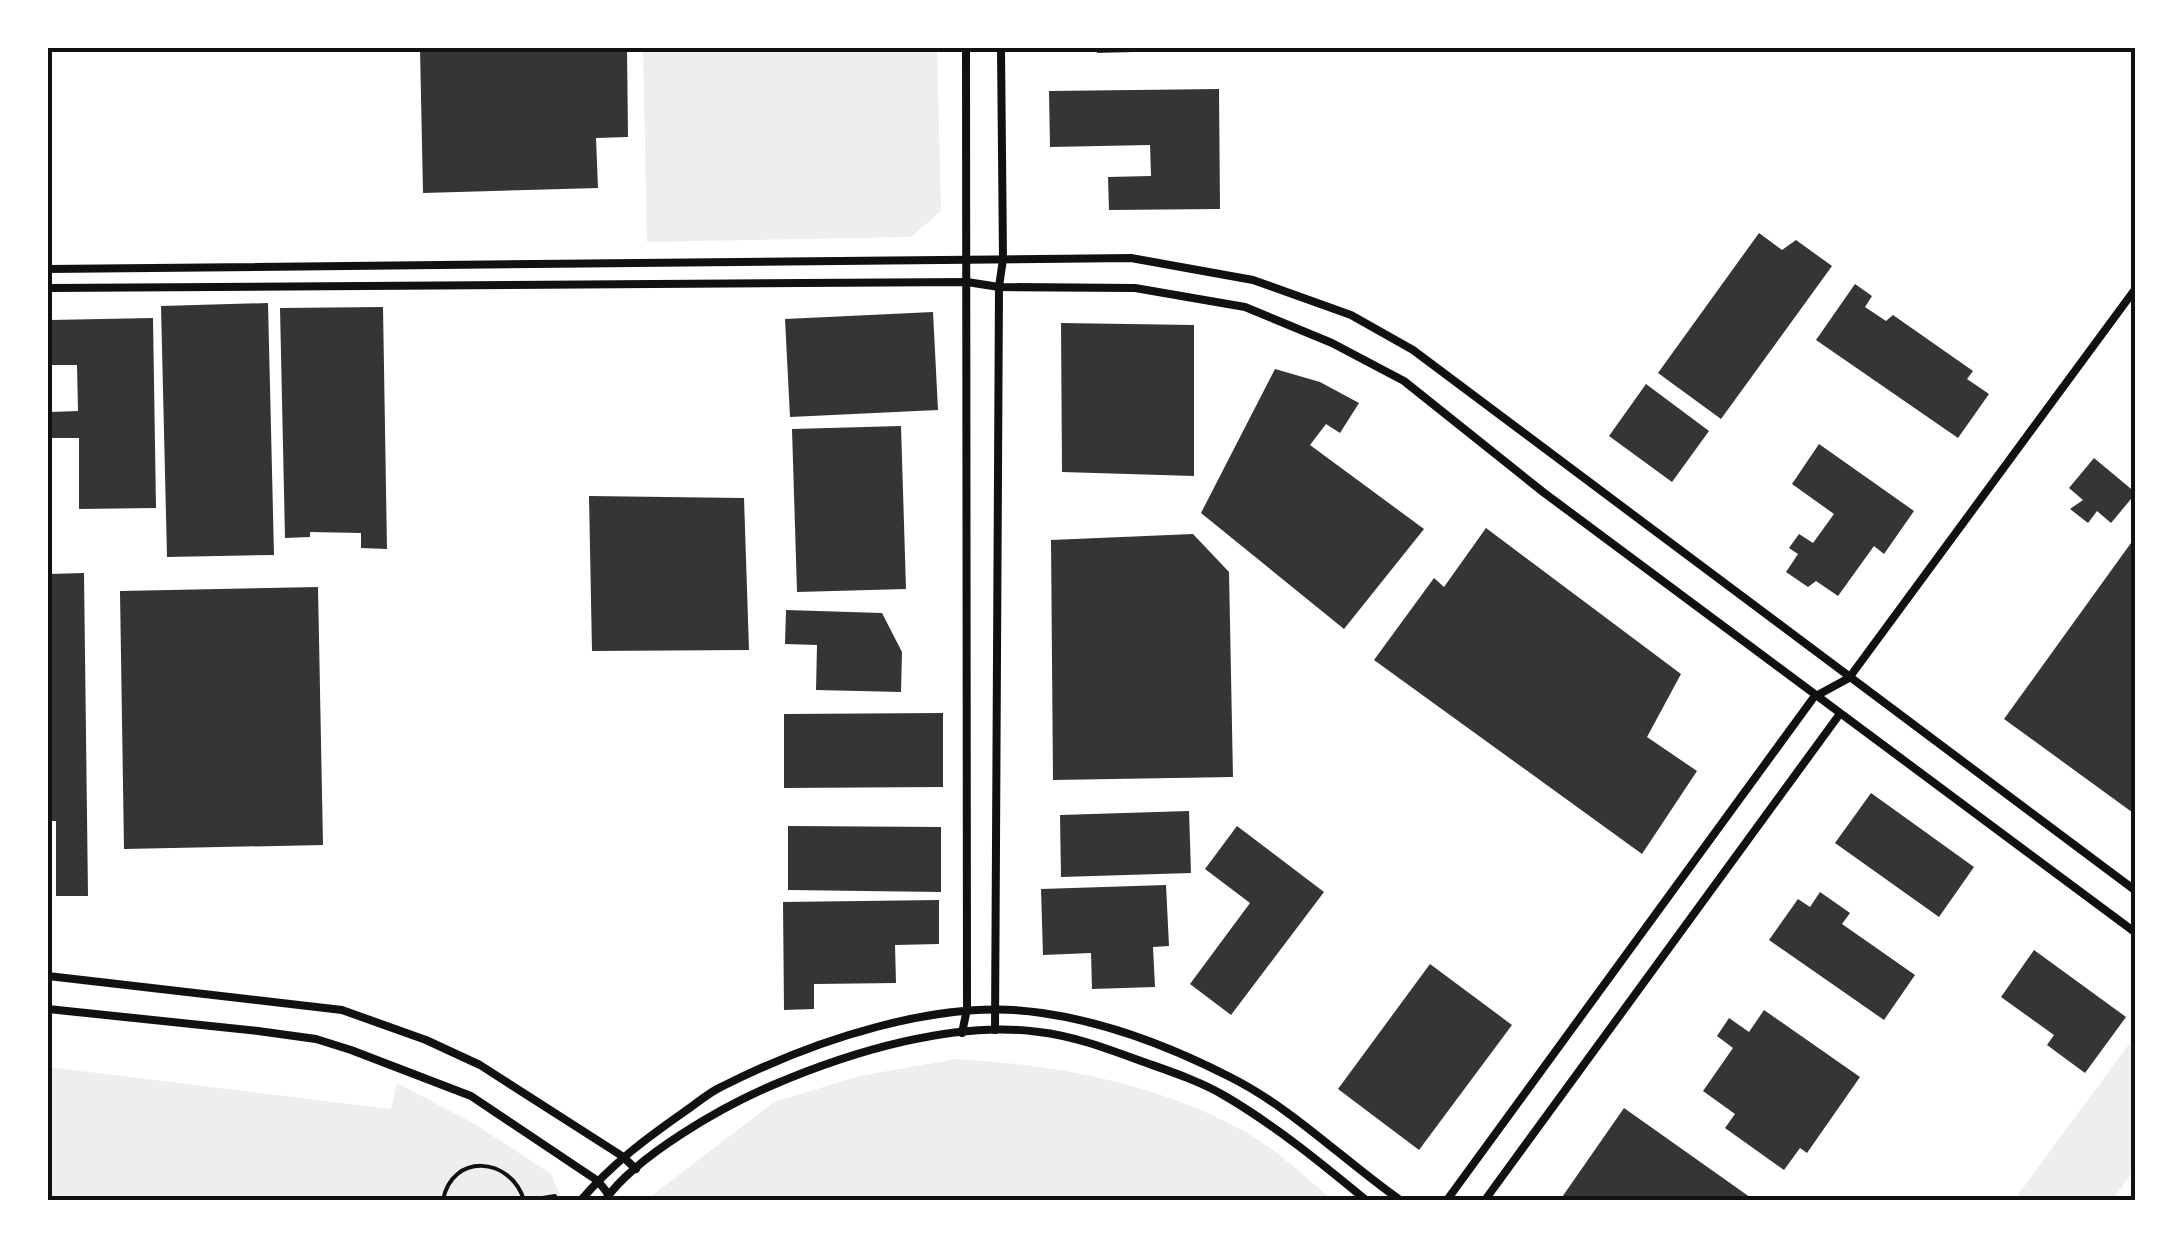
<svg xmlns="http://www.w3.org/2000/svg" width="2183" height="1248" font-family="'Nunito Sans',sans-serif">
	<rect width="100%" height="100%" fill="#fff"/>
	<g fill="#eee">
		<polygon points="643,48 937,48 941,211 911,237 647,242"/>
		<polygon points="2135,1036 2135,1169 2112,1200 2014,1200"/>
		<path d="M956,1059c103,6 202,24 293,75 30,17 57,45 84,66h-687l128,-98 86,-26z"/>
		<polygon points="48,1067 391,1109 397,1083 475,1124 551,1174 560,1196 558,1200 48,1200"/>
	</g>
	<g fill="#353535">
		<polygon points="420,48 627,48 628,137 596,138 598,188 423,193"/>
		<polygon points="1096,48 1172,48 1172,51 1097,53"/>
		<polygon points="1219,89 1220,209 1109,210 1108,177 1151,176 1150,145 1050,147 1049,91"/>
		<polygon points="1759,233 1782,250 1796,240 1832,266 1721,419 1658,373"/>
		<polygon points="1855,284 1872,296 1865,307 1886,321 1893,315 1973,371 1967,379 1989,394 1958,438 1816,340"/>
		<polygon points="268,303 274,555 167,557 161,306"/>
		<polygon points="383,307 387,549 361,548 361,533 310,532 310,537 285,538 280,308"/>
		<polygon points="933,312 938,410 790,417 785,319"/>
		<polygon points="153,318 156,508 79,509 79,438 51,438 50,412 78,411 77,365 51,365 50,320"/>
		<polygon points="1061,323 1194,325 1194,476 1062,472"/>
		<polygon points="1275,369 1320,382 1359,403 1340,433 1326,424 1310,445 1424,529 1344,629 1201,513"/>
		<polygon points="1646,384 1709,431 1672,482 1609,436"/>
		<polygon points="901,426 906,589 797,592 792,429"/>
		<polygon points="1819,444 1914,511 1884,554 1874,546 1838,596 1816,581 1808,587 1786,572 1798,554 1789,548 1799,534 1813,543 1834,514 1792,484"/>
		<polygon points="2094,458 2136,493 2111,523 2097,511 2088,523 2070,509 2083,500 2069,488"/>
		<polygon points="589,496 744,498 749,650 592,651"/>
		<polygon points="1486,528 1681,674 1647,737 1697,771 1642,854 1374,660 1434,578 1444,587"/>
		<polygon points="1193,534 1229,572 1233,777 1053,780 1051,540"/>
		<polygon points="2136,536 2136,815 2004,719"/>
		<polygon points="84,573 88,896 56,896 56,821 48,821 48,574"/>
		<polygon points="318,587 323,845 124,849 120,591"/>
		<polygon points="786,610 882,613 902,652 901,692 816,690 817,645 785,644"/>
		<polygon points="943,713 943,787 784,788 784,714"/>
		<polygon points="1871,793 1974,867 1939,917 1835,843"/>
		<polygon points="1189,811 1191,873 1061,877 1060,815"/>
		<polygon points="788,826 941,827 941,892 788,890"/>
		<polygon points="1237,826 1324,892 1231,1015 1190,984 1250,903 1205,869"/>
		<polygon points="1166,885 1169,946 1153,947 1155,987 1092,989 1091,953 1043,955 1041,889"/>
		<polygon points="1820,892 1850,913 1842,924 1915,975 1884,1020 1769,940 1798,899 1810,907"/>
		<polygon points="939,900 939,944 895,945 896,983 814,984 814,1009 784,1010 783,902"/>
		<polygon points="2034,950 2126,1017 2085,1073 2047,1045 2054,1035 2001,997"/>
		<polygon points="1430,964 1512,1025 1419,1150 1338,1089"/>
		<polygon points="1764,1010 1860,1077 1807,1153 1800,1148 1784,1170 1725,1128 1735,1114 1703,1091 1733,1048 1717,1036 1729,1018 1749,1032"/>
		<polygon points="1624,1108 1754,1200 1560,1200"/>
	</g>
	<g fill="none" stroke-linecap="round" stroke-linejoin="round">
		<g stroke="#111" stroke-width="4">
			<path d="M443,1200c9,-47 67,-44 81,0"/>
			<polyline points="530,1200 555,1196"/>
		</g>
		<g stroke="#111" stroke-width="8">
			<polyline points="48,269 1131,258 1253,280 1351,315 1413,350 2136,891"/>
			<polyline points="48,288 967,282 999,287 1135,288 1245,307 1332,343 1404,381 1543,492 2136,933"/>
			<polyline points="48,976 342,1010 426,1040 480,1065 622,1156 636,1169"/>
			<polyline points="48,1009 258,1031 316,1039 351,1050 471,1096 598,1181 609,1195"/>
			<polyline points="995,1030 999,287 1003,259 1001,48"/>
			<polyline points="962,1033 967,1009 966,48"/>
			<path d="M581,1200c31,-36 63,-60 103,-88 12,-8 24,-19 37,-25 91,-46 219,-90 321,-74 64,9 129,34 186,63 63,31 115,84 172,124"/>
			<path d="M605,1200c32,-45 117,-93 168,-115 77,-33 182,-65 266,-53 35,4 69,17 102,29 28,10 59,20 84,35 51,30 96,67 141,104"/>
			<polyline points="1447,1200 1814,697 1849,678 2136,288"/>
			<polyline points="1485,1200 1839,715"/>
		</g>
	</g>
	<rect width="2183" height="1248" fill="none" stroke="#ffffff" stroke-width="100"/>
	<rect x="50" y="50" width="2083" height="1148" fill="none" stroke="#111" stroke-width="4"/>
</svg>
